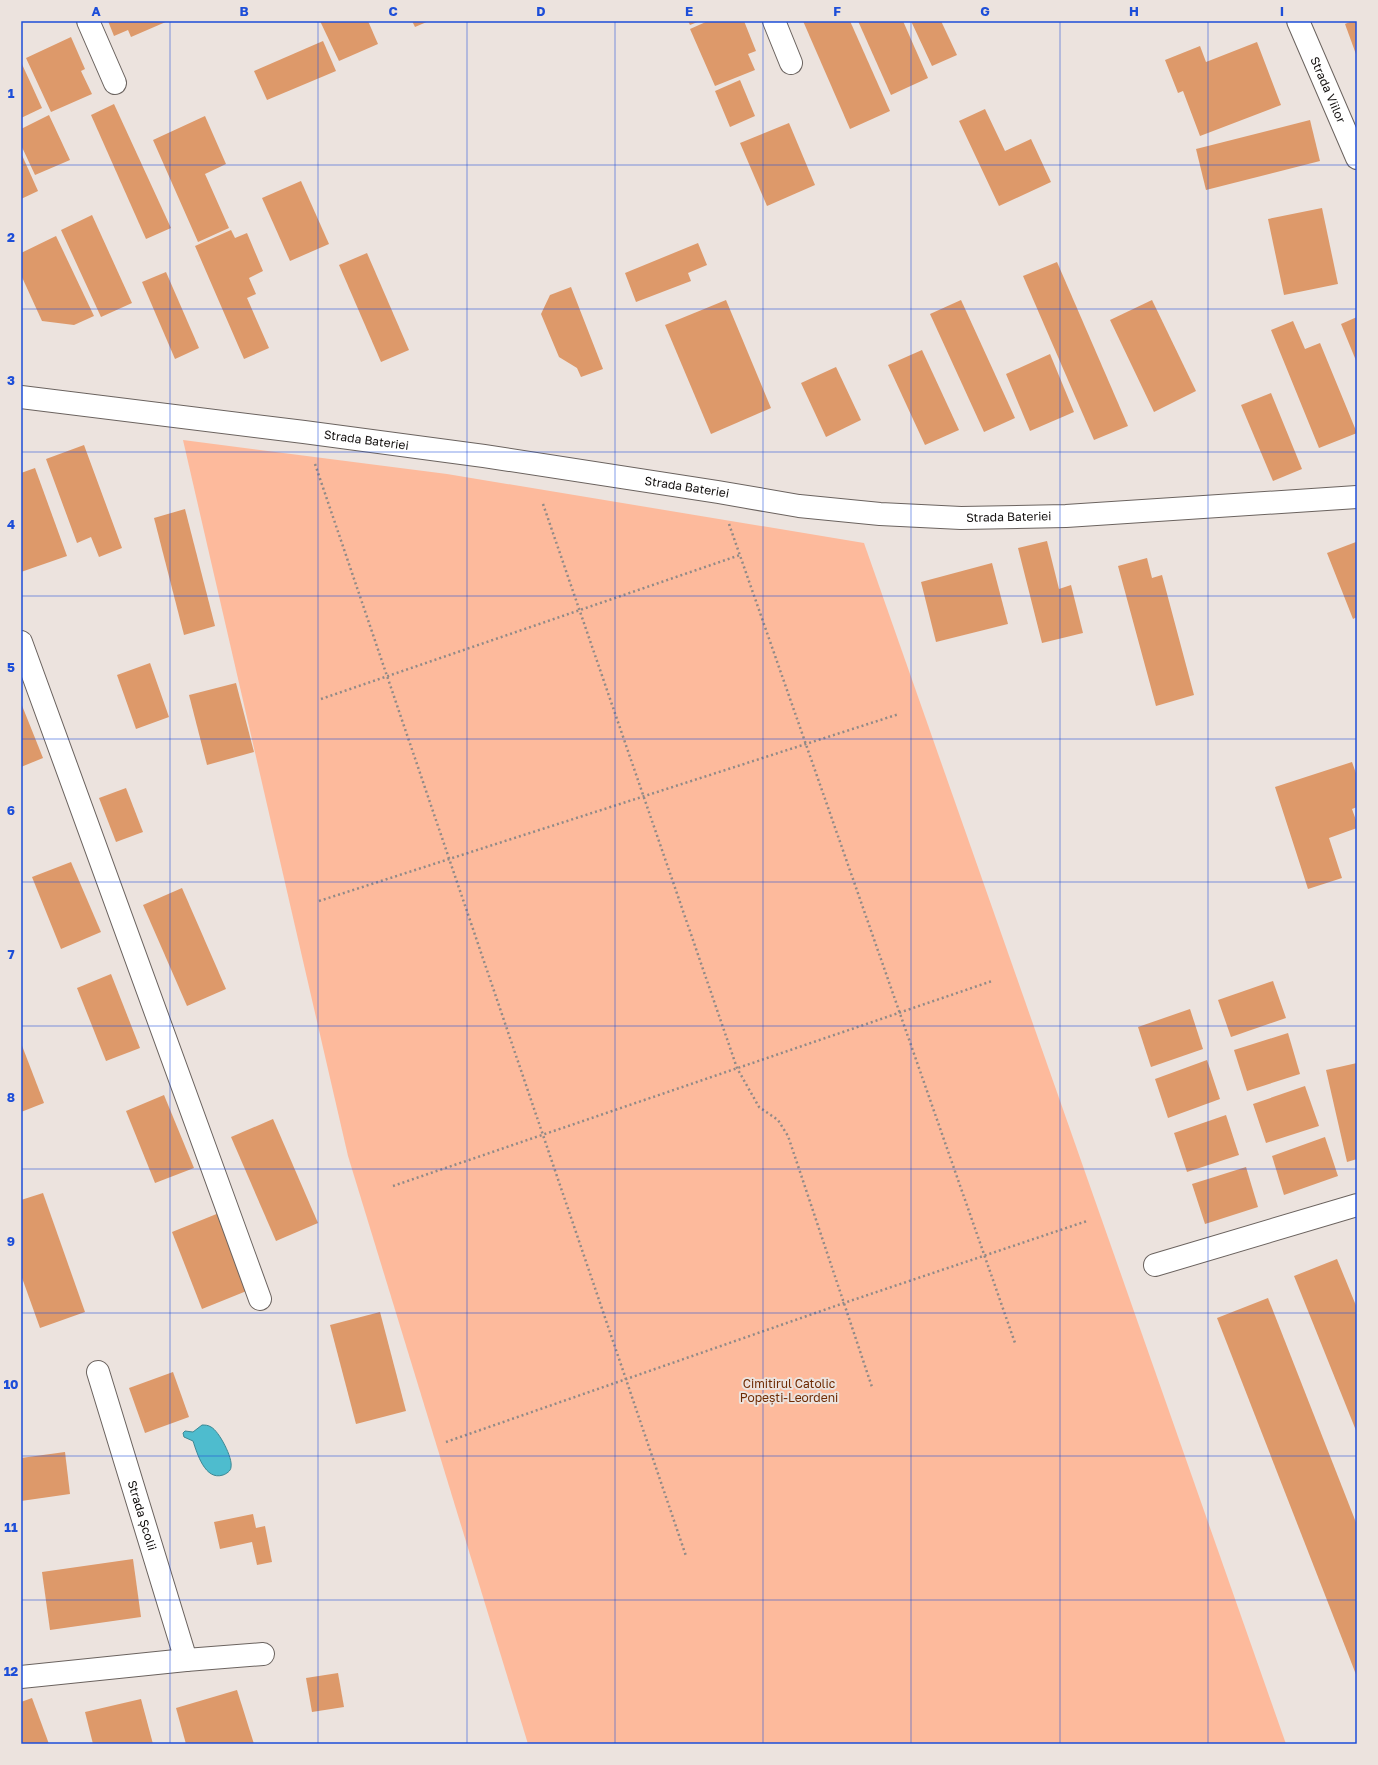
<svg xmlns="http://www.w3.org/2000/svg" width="1378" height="1765" font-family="'Golos Text',sans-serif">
	<rect width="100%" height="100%" fill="#ece3de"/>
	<polygon fill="#fdba9c" points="183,440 447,474 864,543 1286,1744 528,1744 348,1156"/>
	<path fill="#4ebcce" stroke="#3c8894" d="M202,1425c3,0 6,0 9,2 8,4 22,31 20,40 0,4 -5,7 -8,8 -18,6 -26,-22 -30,-34l-9,-4 -1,-4 2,-2 8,1z"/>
	<g fill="#dd996a">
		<polygon points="108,21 168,21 131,37 128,30 114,36"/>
		<polygon points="320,21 368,21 378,44 339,61"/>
		<polygon points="412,21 429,21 415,27"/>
		<polygon points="688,21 700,21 690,25"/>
		<polygon points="708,21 744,21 756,51 748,54 755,70 715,86 690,29"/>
		<polygon points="803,21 850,21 890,111 850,129"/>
		<polygon points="858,21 903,21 928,78 891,95"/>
		<polygon points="911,21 941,21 957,55 932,66"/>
		<polygon points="1352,21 1357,21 1357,57 1345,24"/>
		<polygon points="71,37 85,69 81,71 92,94 51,112 26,58"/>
		<polygon points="323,41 336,71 267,100 254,71"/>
		<polygon points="1257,42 1281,105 1200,136 1183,91 1178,93 1165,60 1200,46 1206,62"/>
		<polygon points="21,62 42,108 21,118"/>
		<polygon points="740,80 755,116 730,127 715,91"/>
		<polygon points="114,104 171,228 146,239 91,115"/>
		<polygon points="985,109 1005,151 1031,139 1051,182 999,206 959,121"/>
		<polygon points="49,115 70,160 35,175 21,145 21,129"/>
		<polygon points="205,116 226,164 205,174 229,228 198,242 153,140"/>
		<polygon points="1310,120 1320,161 1206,190 1196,149"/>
		<polygon points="789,123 815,185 767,206 740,143"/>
		<polygon points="21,153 38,191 21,199"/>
		<polygon points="301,181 329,244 290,261 262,198"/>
		<polygon points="1322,208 1338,284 1284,295 1268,219"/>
		<polygon points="92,215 132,303 101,317 61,230"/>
		<polygon points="231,230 235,238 247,233 263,271 249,278 256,294 247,298 269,348 244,359 195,246"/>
		<polygon points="56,236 94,316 74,325 42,321 21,275 21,253"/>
		<polygon points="698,243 707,265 688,273 691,281 636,302 625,273"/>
		<polygon points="367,253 409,350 381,362 339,265"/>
		<polygon points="1057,262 1128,426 1094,440 1023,276"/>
		<polygon points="166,272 199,348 175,359 142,282"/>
		<polygon points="571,287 603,369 581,377 577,368 559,357 541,314 550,295"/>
		<polygon points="726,300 771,408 711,434 665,325"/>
		<polygon points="961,300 1015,418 984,432 930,314"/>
		<polygon points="1152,300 1196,391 1154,412 1110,320"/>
		<polygon points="1357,317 1357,363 1341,324"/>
		<polygon points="1293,321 1305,349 1320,343 1357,433 1319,448 1271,330"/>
		<polygon points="922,350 959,430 925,445 888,365"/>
		<polygon points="1050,354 1074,412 1030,431 1006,374"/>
		<polygon points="836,367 861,420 826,437 801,383"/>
		<polygon points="1271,393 1302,469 1273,481 1241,405"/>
		<polygon points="84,445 122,548 99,557 91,537 77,543 46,459"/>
		<polygon points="35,468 67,556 21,572 21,473"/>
		<polygon points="185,509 215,626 184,635 154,518"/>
		<polygon points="1047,541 1059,589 1071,585 1083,633 1042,643 1018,548"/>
		<polygon points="1356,542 1357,617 1353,619 1327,553"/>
		<polygon points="1147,558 1152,578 1162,575 1194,695 1156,706 1118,566"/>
		<polygon points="992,563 1008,624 936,642 921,582"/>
		<polygon points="150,663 169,717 136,729 117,675"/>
		<polygon points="236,683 254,752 207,765 189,695"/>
		<polygon points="21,703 43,758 21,767"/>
		<polygon points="1352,762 1357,776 1357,807 1352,809 1357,823 1357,828 1329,838 1342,878 1308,889 1275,787"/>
		<polygon points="126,788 143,832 116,842 99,798"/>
		<polygon points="71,862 101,932 61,949 32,877"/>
		<polygon points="182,888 226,989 187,1006 143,905"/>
		<polygon points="111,974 140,1048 106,1061 77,988"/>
		<polygon points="1273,981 1286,1018 1231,1037 1218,1000"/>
		<polygon points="1190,1009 1203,1049 1151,1067 1138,1027"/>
		<polygon points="1288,1033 1300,1074 1247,1091 1234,1050"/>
		<polygon points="21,1043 44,1103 21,1112"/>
		<polygon points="1207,1060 1220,1099 1168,1118 1155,1079"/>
		<polygon points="1357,1063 1357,1159 1347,1162 1326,1070"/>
		<polygon points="1305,1086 1319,1126 1266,1143 1253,1104"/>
		<polygon points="164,1095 194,1168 155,1183 126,1111"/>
		<polygon points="1226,1115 1239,1155 1187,1172 1174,1133"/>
		<polygon points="273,1119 318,1223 276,1241 231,1137"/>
		<polygon points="1325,1137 1338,1176 1284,1195 1272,1156"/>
		<polygon points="1246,1167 1258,1207 1205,1224 1192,1184"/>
		<polygon points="43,1193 85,1312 40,1328 21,1275 21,1200"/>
		<polygon points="219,1213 249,1290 202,1309 172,1232"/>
		<polygon points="1337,1259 1357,1308 1357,1433 1294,1276"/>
		<polygon points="1268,1298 1357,1525 1357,1677 1217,1318"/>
		<polygon points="380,1312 406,1411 356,1424 330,1325"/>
		<polygon points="173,1372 189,1417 145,1433 129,1388"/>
		<polygon points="65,1452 70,1494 21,1501 21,1458"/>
		<polygon points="253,1514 256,1528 265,1526 272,1562 257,1565 252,1542 220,1549 214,1522"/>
		<polygon points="133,1559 141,1617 50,1630 42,1572"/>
		<polygon points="338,1673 344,1707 312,1712 306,1678"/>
		<polygon points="237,1690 254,1744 186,1744 176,1708"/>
		<polygon points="32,1698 49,1744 21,1744 21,1702"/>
		<polygon points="141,1699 153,1744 93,1744 85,1712"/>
	</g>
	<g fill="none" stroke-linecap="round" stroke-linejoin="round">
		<g stroke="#6b635f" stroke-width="24">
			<g id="minor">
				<polyline points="88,21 115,83"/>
				<polyline points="774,21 791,63"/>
				<path id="s1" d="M1298,21l59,137"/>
				<path id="s2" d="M21,397l283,35 180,24 234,36 81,14 81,8 81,4 105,-2 291,-19"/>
				<polyline points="21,642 260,1299"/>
				<polyline points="1155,1265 1357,1205"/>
				<path id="s3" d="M98,1372l88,288"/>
				<polyline points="21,1677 186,1660 263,1654"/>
			</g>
		</g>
		<g stroke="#918a87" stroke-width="2.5" stroke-dasharray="2 3" stroke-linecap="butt">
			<polyline points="315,464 686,1556"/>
			<polyline points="543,504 737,1068 759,1107 778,1120 788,1136 872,1387"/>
			<polyline points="729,524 1015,1343"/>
			<polyline points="321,699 740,555"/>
			<polyline points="319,901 899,714"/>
			<polyline points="393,1186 992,981"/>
			<polyline points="446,1442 844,1303 1087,1221"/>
		</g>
		<use href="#minor" stroke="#fff" stroke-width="22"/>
	</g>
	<path fill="none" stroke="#1d4ed8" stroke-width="1" stroke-opacity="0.55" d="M170,21v1723M318,21v1723M467,21v1723M615,21v1723M763,21v1723M911,21v1723M1060,21v1723M1208,21v1723M21,165h1336M21,309h1336M21,452h1336M21,596h1336M21,739h1336M21,882h1336M21,1026h1336M21,1169h1336M21,1313h1336M21,1456h1336M21,1600h1336"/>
	<g text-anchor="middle" stroke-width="4" stroke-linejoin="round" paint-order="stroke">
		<g font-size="12" fill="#120f0e" stroke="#ece3de">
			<text dy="4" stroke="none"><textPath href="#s1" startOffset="75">Strada Viilor</textPath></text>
			<text dy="4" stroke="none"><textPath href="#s2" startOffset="348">Strada Bateriei</textPath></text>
			<text dy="4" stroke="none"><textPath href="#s2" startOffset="672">Strada Bateriei</textPath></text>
			<text dy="4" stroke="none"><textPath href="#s2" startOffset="996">Strada Bateriei</textPath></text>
			<text dy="4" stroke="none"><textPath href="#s3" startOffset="150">Strada Școlii</textPath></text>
		</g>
		<g font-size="12" fill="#6e2b03" stroke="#ece3de">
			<text x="789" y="1388">Cimitirul Catolic<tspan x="789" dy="14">Popești-Leordeni</tspan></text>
		</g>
	</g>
	<rect width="1378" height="1765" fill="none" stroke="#ece3de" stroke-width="44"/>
	<rect x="22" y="22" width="1334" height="1721" fill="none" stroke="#1d4ed8" stroke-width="1.5"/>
	<g font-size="13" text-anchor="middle" font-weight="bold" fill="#1d4ed8">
		<text x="96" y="16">A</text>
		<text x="244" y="16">B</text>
		<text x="393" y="16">C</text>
		<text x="541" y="16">D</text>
		<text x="689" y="16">E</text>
		<text x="837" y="16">F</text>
		<text x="985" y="16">G</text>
		<text x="1134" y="16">H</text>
		<text x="1282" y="16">I</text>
		<text x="11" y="98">1</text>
		<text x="11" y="242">2</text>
		<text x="11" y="385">3</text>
		<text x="11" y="529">4</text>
		<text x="11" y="672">5</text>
		<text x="11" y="815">6</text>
		<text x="11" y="959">7</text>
		<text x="11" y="1102">8</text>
		<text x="11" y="1246">9</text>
		<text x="11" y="1389">10</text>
		<text x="11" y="1532">11</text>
		<text x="11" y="1676">12</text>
	</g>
</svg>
